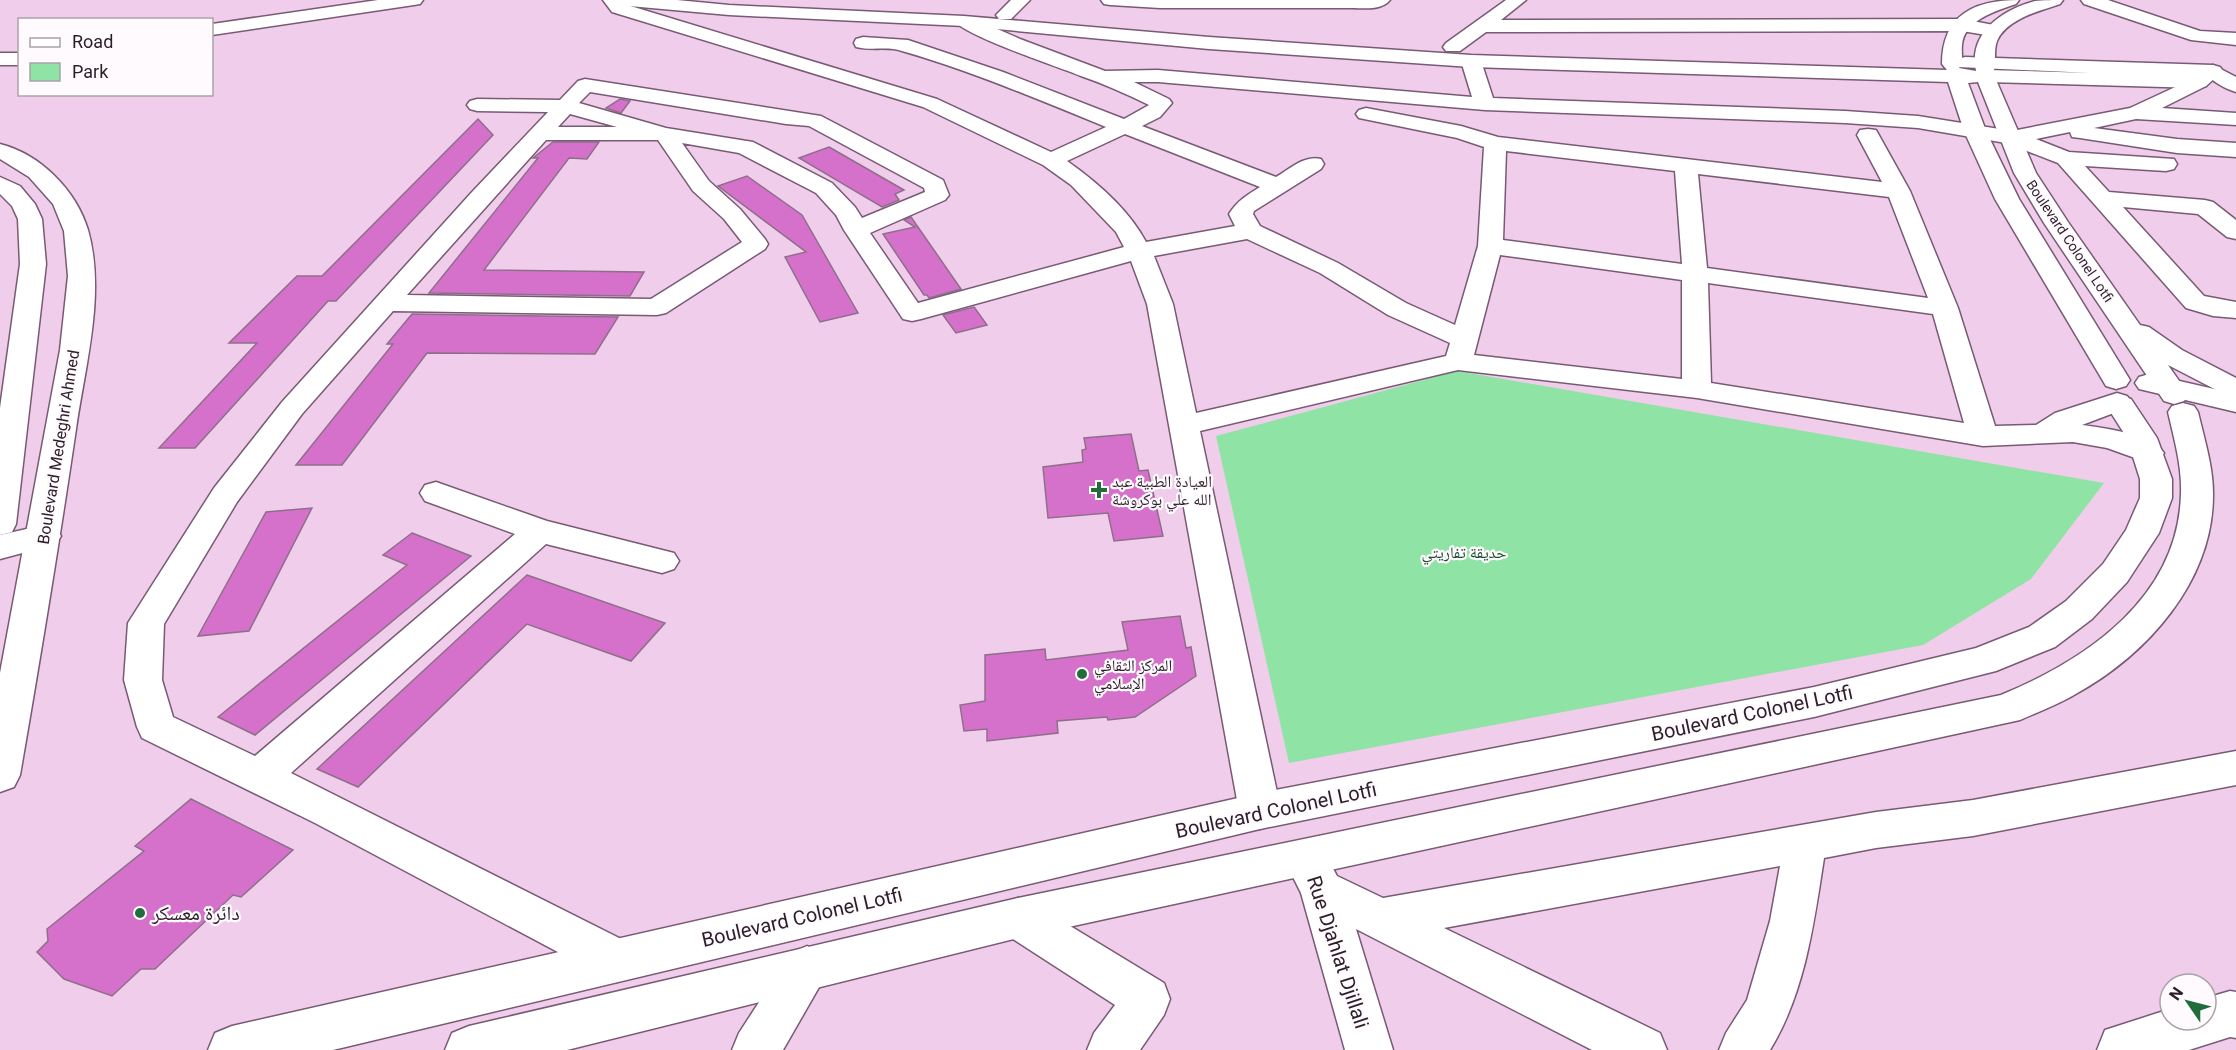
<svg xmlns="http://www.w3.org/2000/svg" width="2236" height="1050" font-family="Roboto,'Noto Naskh Arabic',sans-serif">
	<rect width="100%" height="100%" fill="#f0ceeb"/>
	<polygon fill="#8fe3a4" points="1457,371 2104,483 2031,579 1923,645 1289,763 1216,436"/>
	<g fill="#d571cb" stroke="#8e6f8a" stroke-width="1.5">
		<polygon points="620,99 630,101 621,113 606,108"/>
		<polygon points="478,119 493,135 336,301 328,301 195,448 159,448 257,343 229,343 297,276 322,276"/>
		<polygon points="553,142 599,142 587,159 569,158 484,270 644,272 630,296 429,293 538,158 533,158"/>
		<polygon points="829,147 904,190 895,194 899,200 882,207 799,158"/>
		<polygon points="747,176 802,215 858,313 820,322 785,257 806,252 718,186"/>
		<polygon points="911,217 920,230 961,289 929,298 927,295 924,295 883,234 915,227 904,220"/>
		<polygon points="974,307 987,325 956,333 943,315"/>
		<polygon points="412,314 618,317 595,354 427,353 342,465 296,465 393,344 387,344"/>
		<polygon points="1131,434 1139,471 1148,470 1163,536 1114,541 1108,513 1048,518 1043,467 1083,462 1082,450 1086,449 1084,438"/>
		<polygon points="312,508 249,631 198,636 266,512"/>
		<polygon points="412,533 471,556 255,735 218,717 407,565 383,555"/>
		<polygon points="527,575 665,623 631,661 527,624 358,787 317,769"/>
		<polygon points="1180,616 1186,648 1191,647 1196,676 1135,717 1108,720 1107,717 1057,721 1058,733 987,741 987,729 964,731 960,705 985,701 985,655 1045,649 1046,660 1128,650 1122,622"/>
		<polygon points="191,799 293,850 241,897 233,895 155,969 141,969 112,996 64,979 37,952 48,941 47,929 144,851 135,846"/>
	</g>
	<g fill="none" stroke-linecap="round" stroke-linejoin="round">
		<g stroke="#785a74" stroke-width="3">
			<g id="street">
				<polygon points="378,0 423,0 420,4 414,5 212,35 212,24"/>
				<path d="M603,0h18l3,4 313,95 114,53 55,-25c-67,-27 -134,-56 -204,-76 -14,-5 -31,0 -46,-4l-2,-4 2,-4 7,-2 45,3 95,32 121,47 25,-14c-22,-11 -45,-21 -68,-29 -22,-9 -116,-40 -126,-55l3,-4h12l50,22 85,32 53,-1 314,27 -11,-36 3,-4h14l3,4 12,37 352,13 73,5 94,15 118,-23 69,-32 7,2 3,4 -3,4 -44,22 74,5v12l-100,-6 -42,9 83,11 59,4v14l-59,-4 -97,-15 -8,-1 -2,-5 -34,7 33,13 105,7 3,5 -3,5 -8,2 -81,-5 24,26 96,8 8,2 23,18v19l-9,-2 -29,-23 -75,-7 81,89 32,6v16l-23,-2 -27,-8 -128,-145 -52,-20 -88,-15 -73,-5 -360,-13 -327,-28h-24l35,17 3,4 -12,14 -18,9 134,51c14,-8 28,-22 45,-18l3,5 -3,5 -67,42 -1,3 7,12 78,37 68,40 49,22 23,-79 6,-99 -27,-9 -98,-20 -3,-4 3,-4 7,-2 95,18 37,11 384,45 -25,-47 3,-5 8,-1 8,1 34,61 48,117 37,118 41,-1 19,-12 62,-20 10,3 5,6 -5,6 -45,17c22,3 70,9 82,28l-4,7 -11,3 -42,-15 -34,-6 -90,4 -286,-48 -239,-28 -258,61 81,380 -6,12 -15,6 -15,-6 -6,-12 -92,-507 -16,-43 -210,58 -9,2 -9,-2 -59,-89 -8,-15 -20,-22 -77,-40 -57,-10 27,38 31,28 25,30 3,5 -3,5 -99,64 -9,2 -264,-4 -91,103 -65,88 -73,122 -2,56 11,37 82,39 260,-222 -90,-33 -5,-8 5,-8 11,-3 111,39 127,32 5,8 -5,8 -12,4 -116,-29 -255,229 342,172 7,15 -7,15 -16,7 -16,-7 -286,-152 -173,-85 -5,-11 -13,-47 4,-57 86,-135 68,-86 190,-210 76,-80 -71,-1 -7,-2 -3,-4 3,-4 7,-2 83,1 18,-19 7,-2 236,37 122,64 6,15 -4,5 -75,33 48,70 206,-56 -8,-15 -45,-47 -28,-20 -120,-58 -311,-95zM590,92l196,32 23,2 115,62 1,4 -63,26 -7,-11 -23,-24 -79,-41 -87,-14 -87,-25zM570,114l47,13h-59zM1125,134l135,53c-13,8 -23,14 -31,27l6,12 -89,16c-17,-32 -49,-60 -79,-81zM546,140h112l35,51 31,28 18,23 -91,57 -244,-4zM1506,151l169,20 7,93 -179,-24zM1698,174l191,23 39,101 -221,-30zM1247,239l73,34 68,42 62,28 -4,13 -250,57 -23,-109 -19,-48zM1500,255l182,25v99l-208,-24zM1708,283l225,31 31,109 -253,-40z"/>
				<polygon points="1011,0 1030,0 1011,19 999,19 996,15"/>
				<path d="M1101,0h289c-9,11 -26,8 -39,8h-191l-50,-3 -6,-1z"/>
				<polygon points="1506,0 1526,0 1501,20 1962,19 1999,26 2001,30 1999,34 1992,36 1962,31 1486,32 1460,51 1446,51 1443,47 1446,43"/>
				<rect x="0" y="53" width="20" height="12"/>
				<path d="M2213,65l23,12v15c-11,-3 -26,-12 -33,-21l3,-4z"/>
				<polygon points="44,525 56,528 61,536 56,544 0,559 0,535"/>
				<path d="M2236,751v34l-263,51 -97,12 -52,10c-10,65 -19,135 -54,192h-51l7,-17 21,-33 23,-79 10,-55 -336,62 216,105 7,17h-75l-236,-121 37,121h-48l-44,-157 -8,-16 7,-14 15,-5 15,5 7,13 46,22 493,-86 97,-12z"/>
				<polygon points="1018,898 1034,904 1164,983 1170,999 1164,1015 1140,1050 1087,1050 1094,1033 1115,1005 1002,932 996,918 1002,904"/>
				<polygon points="807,946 823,953 830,968 783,1050 732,1050 739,1033 791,953"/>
				<polygon points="2230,991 2236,992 2236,1038 2230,1037 2189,1050 2097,1050 2105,1030 2170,1009 2170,1020 2206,1020 2206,998"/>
			</g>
		</g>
		<g stroke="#785a74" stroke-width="3">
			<g id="secondary">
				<polygon points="2081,0 2108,0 2200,31 2236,33 2236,45 2191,40 2084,4"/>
				<polygon points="1965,57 2213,65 2220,67 2223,71 2206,86 2199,88 1987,82 1980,80 1977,76 1980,72 1987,70 2091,73 1958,67 1955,63 1958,59"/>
				<polygon points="2149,374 2236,394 2236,412 2139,389 2135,383 2139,377"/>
			</g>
		</g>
		<g stroke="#785a74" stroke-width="3">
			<g id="primary">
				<path d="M609,0h68l52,5 235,11 245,21 262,18 476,15 -5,-6c0,-49 32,-64 77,-64l-3,4c-20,7 -52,16 -54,41 -1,8 2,16 -3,23l17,3c-8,-38 26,-61 59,-70 8,-1 19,-1 28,-1l-3,4c-20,7 -54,15 -63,37 -4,10 0,23 -4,32l43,100 32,49 72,103 9,2 33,23 54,28v20l-10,-3 -58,-30 21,30 -5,6 -10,3 -10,-3 -120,-178 -30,-50 -36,-91 -10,1 18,48 33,68 111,181 -4,6 -10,3 -10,-3 -111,-187 -31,-68 -16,-49 -477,-15 -262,-18 -245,-23 -235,-11 -111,-10 -6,-1z"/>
				<path d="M0,144c40,10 76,46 88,86 18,63 -3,136 -12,199 -17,115 -36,231 -56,346l-6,12 -14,5v-119l60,-323 8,-74 -4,-45 -11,-27 -24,-27 -29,-18z"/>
				<polygon points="0,177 20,186 35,204 42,219 46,264 16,524 12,532 0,535 0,408 20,264 18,219 12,206 0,194"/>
				<polygon points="2121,396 2131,399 2157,438 2172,479 2172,498 2159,533 2127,582 2092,619 2055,647 1996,671 1814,717 1260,829 333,1050 208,1050 215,1033 232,1026 1260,793 1814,687 1976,648 2029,627 2066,601 2103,564 2126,530 2140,498 2140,479 2127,438 2106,405 2111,399"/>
				<path d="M2183,403l11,3 4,6c6,26 15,54 15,81 1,88 -66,162 -139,202 -17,10 -36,17 -54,25l-1002,218 -451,112h-122l7,-17 17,-7 549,-128 983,-203c87,-36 178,-98 180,-202 1,-27 -7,-55 -13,-81l4,-6z"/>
			</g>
		</g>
		<use href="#street" fill="#fff" fill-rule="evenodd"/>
		<use href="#secondary" fill="#fff" fill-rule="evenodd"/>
		<use href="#primary" fill="#fff" fill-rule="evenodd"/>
	</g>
	<g fill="#216c3b" stroke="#fefafd" stroke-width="2">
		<path d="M1096 481h6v6h6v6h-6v6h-6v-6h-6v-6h6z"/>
		<circle cx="1082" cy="674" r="6"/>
		<circle cx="140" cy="913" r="6"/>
	</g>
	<g text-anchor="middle" stroke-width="4.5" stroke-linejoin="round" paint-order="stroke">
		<g font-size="14" fill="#2b1e29" stroke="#fefafd">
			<text transform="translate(2070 241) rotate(56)" y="5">Boulevard Colonel Lotfi</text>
		</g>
		<g font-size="16" fill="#2b1e29" stroke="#fefafd">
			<text transform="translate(58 447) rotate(-81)" y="6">Boulevard Medeghri Ahmed</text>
		</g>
		<g font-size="16" fill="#2b1e29" stroke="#fefafd" text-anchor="start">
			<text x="1112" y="487">العيادة الطبية عبد<tspan x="1112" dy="18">الله علي بوكروشة</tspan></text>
			<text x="1094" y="671">المركز الثقافي<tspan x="1094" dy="18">الإسلامي</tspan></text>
		</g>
		<g font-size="16" fill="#1a4c2a" stroke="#fefafd">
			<text x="1464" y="558">حديقة تفاريتي</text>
		</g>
		<g font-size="20" fill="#2b1e29" stroke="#fefafd">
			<text transform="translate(1752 713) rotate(-12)" y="7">Boulevard Colonel Lotfi</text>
			<text transform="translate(1276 810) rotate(-12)" y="7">Boulevard Colonel Lotfi</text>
			<text transform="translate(802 917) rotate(-13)" y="7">Boulevard Colonel Lotfi</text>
			<text transform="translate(1338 952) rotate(72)" y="7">Rue Djahlat Djillali</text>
		</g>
		<g font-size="20" fill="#2b1e29" stroke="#fefafd" text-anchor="start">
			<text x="152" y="920">دائرة معسكر</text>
		</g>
	</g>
	<rect x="18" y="18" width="195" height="78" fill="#fefafd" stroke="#aaa2a8" stroke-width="1.5"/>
	<rect x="30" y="38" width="30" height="9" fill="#ffffff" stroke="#aaa2a8" stroke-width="1.5"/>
	<text x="72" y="48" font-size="18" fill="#2b1e29">Road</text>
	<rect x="30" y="63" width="30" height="18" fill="#8fe3a4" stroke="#aaa2a8" stroke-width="1.5"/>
	<text x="72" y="78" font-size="18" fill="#2b1e29">Park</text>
	<g transform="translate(2188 1002) rotate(305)"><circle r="28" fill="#fefafd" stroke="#aaa2a8" stroke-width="1.5"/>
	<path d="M0-4.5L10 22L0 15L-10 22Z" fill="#216c3b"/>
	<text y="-9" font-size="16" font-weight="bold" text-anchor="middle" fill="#2b1e29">N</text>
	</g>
</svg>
